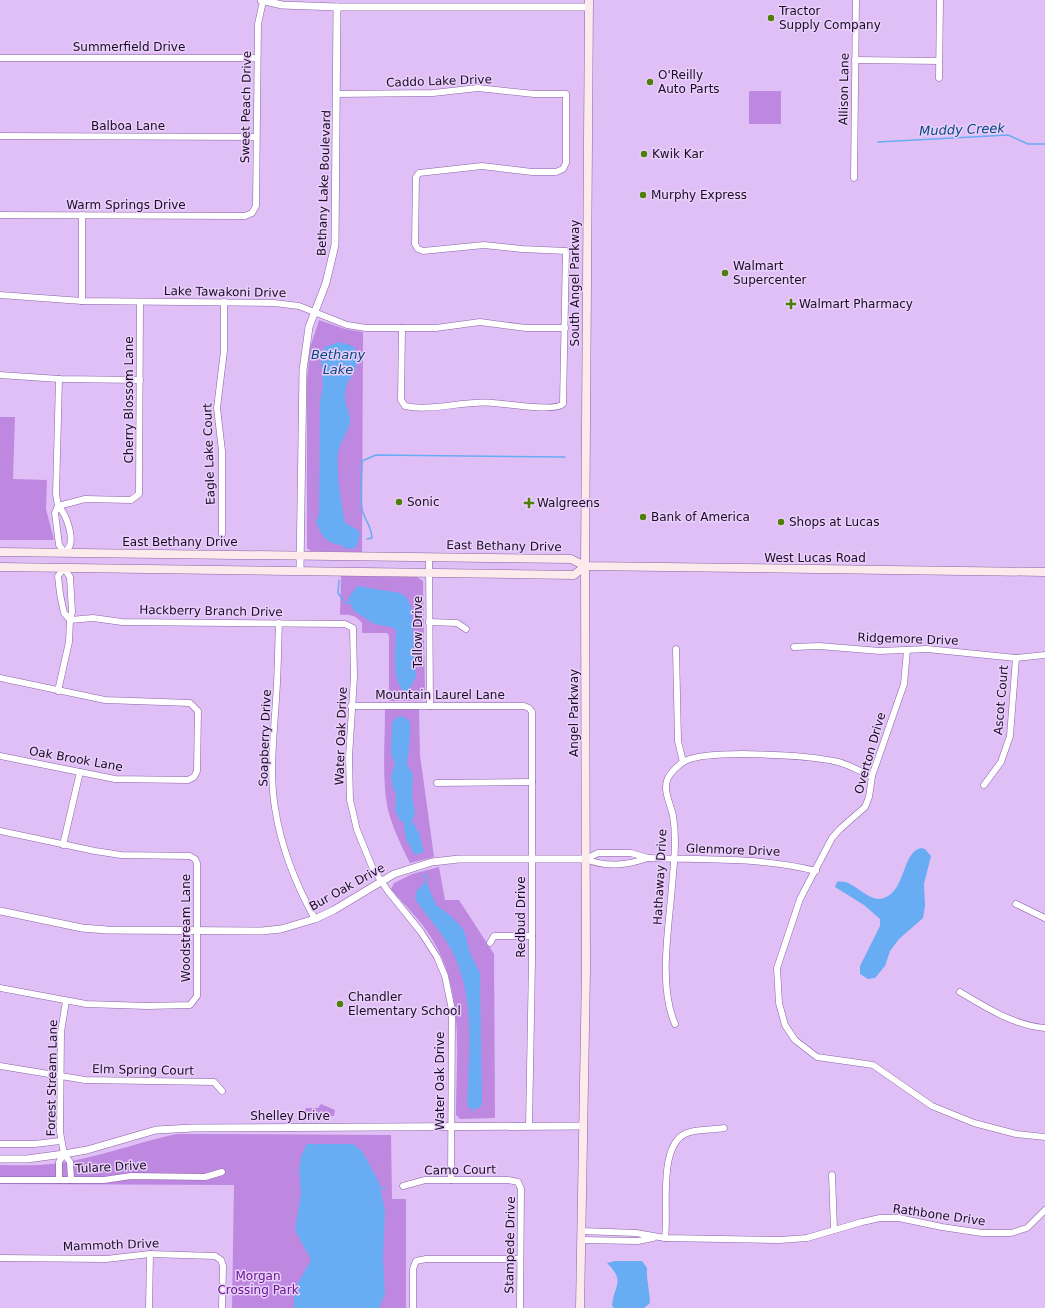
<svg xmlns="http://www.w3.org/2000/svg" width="1045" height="1308" font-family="'DejaVu Sans',sans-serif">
	<rect width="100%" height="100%" fill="#e0bff7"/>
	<g fill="#be88e1">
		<rect x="749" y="91" width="32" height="33"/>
		<polygon points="319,320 345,329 363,332 362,552 311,551 307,548 307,379 310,348"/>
		<polygon points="0,417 15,417 13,479 47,480 46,509 54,540 0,540"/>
		<path d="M341,576l76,1 6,4 2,115 -2,5h-34v-65l-2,-3h-25v-10c-7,-8 -12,-9 -22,-8z"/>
		<path d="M385,709h34l1,46 14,102 -24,6c-9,-18 -19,-38 -23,-58 -5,-31 -2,-64 -2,-96z"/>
		<path d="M439,867l6,33h14l35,54 1,164 -35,1 -4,-4c0,-60 9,-123 -24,-176 -11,-19 -28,-34 -41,-50l3,-6 18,-9z"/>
		<polygon points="321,1104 335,1110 334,1116 307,1116 303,1113 306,1108 318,1108"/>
		<path d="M176,1134l215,1 1,64h14v109h-174l2,-123 -234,-1v-19c17,0 35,1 52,-1 42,-5 83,-21 124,-30z"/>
	</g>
	<g fill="#68acf3">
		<path d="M339,342l14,4c14,20 -8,31 -8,48 -1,8 4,16 5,24 1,12 -10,22 -12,35 -2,22 3,48 7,70l13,7 2,4 -4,14 -10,1c-5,-6 -12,-4 -18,-8 -6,-4 -9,-12 -12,-19l3,-7 1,-114 3,-15 -2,-29 4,-10z"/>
		<path d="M357,586l43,7 6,4 5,9 5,71 -9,17c-17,-10 -11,-45 -11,-64l-4,-3 -18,-3 -20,-13 -6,-12z"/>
		<path d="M400,716l6,2c2,2 3,2 4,5 1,3 -2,37 -3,41l6,11 -1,20 3,19 -3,7 7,12 5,19 -9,3 -9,-16 -3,-18h-3l-5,-11 1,-17 -3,-4 -2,-13 4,-12 -4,-10 1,-30 3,-5z"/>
		<path d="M921,848l4,1 6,7 -7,28 1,22 -2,12 -24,21 -9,12 -5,15 -10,12 -7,1 -8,-5v-8l20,-40v-7l-16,-14 -29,-18 2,-5c17,-4 30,22 47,16 22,-8 18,-46 37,-50z"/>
		<path d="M426,881l10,24 14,10 14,15 6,23 10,20 2,131c-2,5 -6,6 -12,4l-3,-3c2,-51 9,-107 -15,-154 -10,-19 -25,-34 -37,-52l1,-7z"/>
		<polygon points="307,1144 353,1144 362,1151 379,1182 385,1211 383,1258 385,1294 379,1308 294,1308 294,1290 311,1260 295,1230 301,1193 299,1172 301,1156"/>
		<path d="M615,1261h27l5,7c-1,12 3,23 3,35l-6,5h-30l-2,-2c2,-22 14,-24 -5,-43z"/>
	</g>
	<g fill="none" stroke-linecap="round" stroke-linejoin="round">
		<g stroke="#68acf3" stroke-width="1.5">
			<polyline points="878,142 1008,135 1028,144 1045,144"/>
			<path d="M367,539l5,-1c-1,-15 -9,-19 -10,-30 -3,-14 0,-32 0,-47l14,-6 189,2"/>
			<polyline points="339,580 338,593 345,603 350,603"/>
			<polyline points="404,697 405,691"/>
			<polyline points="423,875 427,876 426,883"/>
			<polyline points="472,1112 473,1108"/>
			<polyline points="379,1189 385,1187"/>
		</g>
		<g stroke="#8a63a3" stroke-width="7">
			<g id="minor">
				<polyline points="0,58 257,58"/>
				<polyline points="855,60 939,61"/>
				<polyline points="939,78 940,0"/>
				<path d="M337,94l96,-1 45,-5 56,6h32v69l-3,6 -7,3h-24l-50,-6 -63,7 -3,4 -1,67 3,5 5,2 61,-6 38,4 44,2 -3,153c-8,8 -56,0 -69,-1 -29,-3 -63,9 -89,3l-4,-6 1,-72"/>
				<polyline points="0,136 256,137"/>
				<polyline points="854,178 856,0"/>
				<polyline points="0,215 245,216 252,213 256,206 258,24 263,1"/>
				<polyline points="82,215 82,301"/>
				<polyline points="0,295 82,301 274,303 299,306 347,325 366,328 436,328 480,322 526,328 565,328"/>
				<polyline points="0,375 59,379 140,380"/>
				<polyline points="58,506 85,499 131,500 139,494 140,302"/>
				<path d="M58,506c8,7 15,29 12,39 -1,3 -4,6 -5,8l-6,-8 -4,-32 3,-7 -2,-12 3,-115"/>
				<polyline points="222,534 222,451 217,408 224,351 224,302"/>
				<polyline points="429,557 430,706"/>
				<polyline points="70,620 93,618 122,622 345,624 353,628 354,677 349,757 350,800 357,830 373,869 388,891 421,932 437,957 445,976 452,1010 451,1180"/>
				<polyline points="429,622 457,623 466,629"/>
				<path d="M279,623c-1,25 -1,51 -3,76 -2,36 -7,73 -1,109 6,39 21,77 40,111"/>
				<polyline points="794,647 819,646 880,651 927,649 1016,658 1045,655"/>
				<polyline points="676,649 678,741 683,762"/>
				<polyline points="907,650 904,684 872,776 869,797 865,807 840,829 832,838 800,899 777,968 779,1003 785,1025 795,1040 817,1057 873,1065 932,1106 974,1123 1016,1134 1045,1137"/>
				<polyline points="0,678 105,700 190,703 198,711 197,771 194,777 188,780 115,779 0,756"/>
				<polyline points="58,691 69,642 70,620 72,612 70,577 64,568 58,576 60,594 64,613 70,620"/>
				<polyline points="351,706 524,706 529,708 532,712 532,961 529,1126"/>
				<polyline points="437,783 532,782"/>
				<polyline points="984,785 1001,762 1010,736 1016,658"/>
				<polyline points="0,831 95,851 121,855 190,856 195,859 197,863 197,996 190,1005 147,1006 86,1004 0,988"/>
				<polyline points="63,845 80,772"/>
				<path d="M598,853h33l17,5c-21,7 -41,10 -62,1z"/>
				<path d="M648,858c57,2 113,-1 168,13"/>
				<polyline points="1016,904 1045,918"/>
				<polyline points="490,943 494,936 532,936"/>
				<path d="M960,992c27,16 53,33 85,36"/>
				<polyline points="66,1001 61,1032 60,1132 64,1154 70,1162 71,1180"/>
				<path d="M675,1024c-17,-39 -6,-97 -3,-138 2,-23 5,-47 1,-70 -2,-11 -11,-27 -5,-38 3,-6 11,-14 17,-17 25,-12 125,-6 153,1 12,3 23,10 34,14"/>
				<polyline points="0,1066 85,1080 214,1082 222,1091"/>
				<polyline points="0,1144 35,1144 60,1141"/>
				<polyline points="832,1175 834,1230"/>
				<polyline points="0,1180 104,1180 131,1176 205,1177 222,1172"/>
				<polyline points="59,1180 59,1162 64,1154"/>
				<polyline points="403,1186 425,1180 508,1180 518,1182 521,1189 520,1308"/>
				<polyline points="581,1231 636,1233 665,1238 780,1240 807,1238 862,1222 880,1218 899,1218 942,1227 982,1233 1011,1233 1027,1228 1045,1210"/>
				<path d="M665,1238c4,-26 -9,-98 25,-106 11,-3 23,-2 34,-4"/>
				<polyline points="581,1240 638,1241 653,1238"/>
				<polyline points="0,1258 106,1259 150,1254 215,1256 221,1260 223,1266 222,1308"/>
				<polyline points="149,1308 150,1254"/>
				<polyline points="413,1308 413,1269 416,1261 426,1259 520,1259"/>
			</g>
		</g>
		<g stroke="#8a63a3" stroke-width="8">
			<g id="tertiary">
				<polyline points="261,0 282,5 337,7 589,7"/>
				<polyline points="300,571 303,370 309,327 326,283 335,245 337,7"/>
				<polyline points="0,911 82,928 107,930 262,931 281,929 315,919 334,910 394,874 432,862 459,859 586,859"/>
				<polyline points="0,1159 27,1159 64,1154 87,1150 156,1130 193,1128 583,1126"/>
			</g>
		</g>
		<g stroke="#8a63a3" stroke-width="9">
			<g id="secondary">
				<polyline points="0,552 571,559 585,566 1045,572"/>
				<polyline points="0,567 574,575 585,566"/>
				<polyline points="580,1308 586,971 585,566 589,0"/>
			</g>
		</g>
		<use href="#minor" stroke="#fff" stroke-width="6"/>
		<use href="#tertiary" stroke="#fff" stroke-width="7"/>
		<use href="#secondary" stroke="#fceaec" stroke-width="8"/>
	</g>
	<g fill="#4f7e09" stroke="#e9d0fb" stroke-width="1.5">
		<circle cx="771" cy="18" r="4"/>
		<circle cx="650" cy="82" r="4"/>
		<circle cx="644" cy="154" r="4"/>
		<circle cx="643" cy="195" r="4"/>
		<circle cx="725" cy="273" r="4"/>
		<path d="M789 298h4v4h4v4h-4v4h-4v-4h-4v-4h4z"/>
		<circle cx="399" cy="502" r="4"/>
		<path d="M527 497h4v4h4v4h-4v4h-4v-4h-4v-4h4z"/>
		<circle cx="643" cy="517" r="4"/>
		<circle cx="781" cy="522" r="4"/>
		<circle cx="340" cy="1004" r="4"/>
	</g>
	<g text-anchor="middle" stroke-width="3" stroke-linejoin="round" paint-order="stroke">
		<g font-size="12" fill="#1b0b24" stroke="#e9d0fb" text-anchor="start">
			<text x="779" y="15">Tractor<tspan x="779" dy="14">Supply Company</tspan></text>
			<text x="658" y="79">O'Reilly<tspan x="658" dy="14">Auto Parts</tspan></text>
			<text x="652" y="158">Kwik Kar</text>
			<text x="651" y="199">Murphy Express</text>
			<text x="733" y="270">Walmart<tspan x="733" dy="14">Supercenter</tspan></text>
			<text x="799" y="308">Walmart Pharmacy</text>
			<text x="407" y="506">Sonic</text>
			<text x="537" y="507">Walgreens</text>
			<text x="651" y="521">Bank of America</text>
			<text x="789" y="526">Shops at Lucas</text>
			<text x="348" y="1001">Chandler<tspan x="348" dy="14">Elementary School</tspan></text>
		</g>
		<g font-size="12" fill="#1b0b24" stroke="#e9d0fb">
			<text x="129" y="51">Summerfield Drive</text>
			<text transform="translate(439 81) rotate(-2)" y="4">Caddo Lake Drive</text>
			<text transform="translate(844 89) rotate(-89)" y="4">Allison Lane</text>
			<text transform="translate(246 107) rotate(-89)" y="4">Sweet Peach Drive</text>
			<text x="128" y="130">Balboa Lane</text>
			<text transform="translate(324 183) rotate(-88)" y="4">Bethany Lake Boulevard</text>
			<text x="126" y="209">Warm Springs Drive</text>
			<text transform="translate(575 283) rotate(-90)" y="4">South Angel Parkway</text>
			<text transform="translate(225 292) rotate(1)" y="4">Lake Tawakoni Drive</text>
			<text transform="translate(129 400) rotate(-90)" y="4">Cherry Blossom Lane</text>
			<text transform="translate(209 454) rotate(-92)" y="4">Eagle Lake Court</text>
			<text x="180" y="546">East Bethany Drive</text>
			<text transform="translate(504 546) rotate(1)" y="4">East Bethany Drive</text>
			<text x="815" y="562">West Lucas Road</text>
			<text transform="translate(211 611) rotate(1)" y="4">Hackberry Branch Drive</text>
			<text transform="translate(418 632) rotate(-90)" y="4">Tallow Drive</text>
			<text transform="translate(908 639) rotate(2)" y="4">Ridgemore Drive</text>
			<text x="440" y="699">Mountain Laurel Lane</text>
			<text transform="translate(1001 700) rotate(-85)" y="4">Ascot Court</text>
			<text transform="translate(574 713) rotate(-90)" y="4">Angel Parkway</text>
			<text transform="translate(341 736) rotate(-88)" y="4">Water Oak Drive</text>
			<text transform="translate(265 738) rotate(-88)" y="4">Soapberry Drive</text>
			<text transform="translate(870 753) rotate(-74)" y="4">Overton Drive</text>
			<text transform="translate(76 759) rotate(10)" y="4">Oak Brook Lane</text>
			<text transform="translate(733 850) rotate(2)" y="4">Glenmore Drive</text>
			<text transform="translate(660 877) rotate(-87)" y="4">Hathaway Drive</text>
			<text transform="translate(347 887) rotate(-29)" y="4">Bur Oak Drive</text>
			<text transform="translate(521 917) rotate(-90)" y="4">Redbud Drive</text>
			<text transform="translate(186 928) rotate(-90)" y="4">Woodstream Lane</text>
			<text transform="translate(143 1070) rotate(1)" y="4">Elm Spring Court</text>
			<text transform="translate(52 1078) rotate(-89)" y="4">Forest Stream Lane</text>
			<text transform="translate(440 1081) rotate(-90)" y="4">Water Oak Drive</text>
			<text x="290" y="1120">Shelley Drive</text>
			<text transform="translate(111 1167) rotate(-3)" y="4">Tulare Drive</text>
			<text transform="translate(460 1170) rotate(-1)" y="4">Camo Court</text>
			<text transform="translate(939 1215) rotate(8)" y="4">Rathbone Drive</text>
			<text transform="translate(111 1245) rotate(-2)" y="4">Mammoth Drive</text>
			<text transform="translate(510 1245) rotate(-89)" y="4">Stampede Drive</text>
		</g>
		<g font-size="12" fill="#691590" stroke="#e9d0fb">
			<text x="258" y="1280">Morgan<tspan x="258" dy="14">Crossing Park</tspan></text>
		</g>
		<g font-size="13" font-style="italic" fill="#064880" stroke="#e9d0fb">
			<text transform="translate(962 129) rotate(-2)" y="5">Muddy Creek</text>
			<text x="338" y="359">Bethany<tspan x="338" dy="15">Lake</tspan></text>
		</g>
	</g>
</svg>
